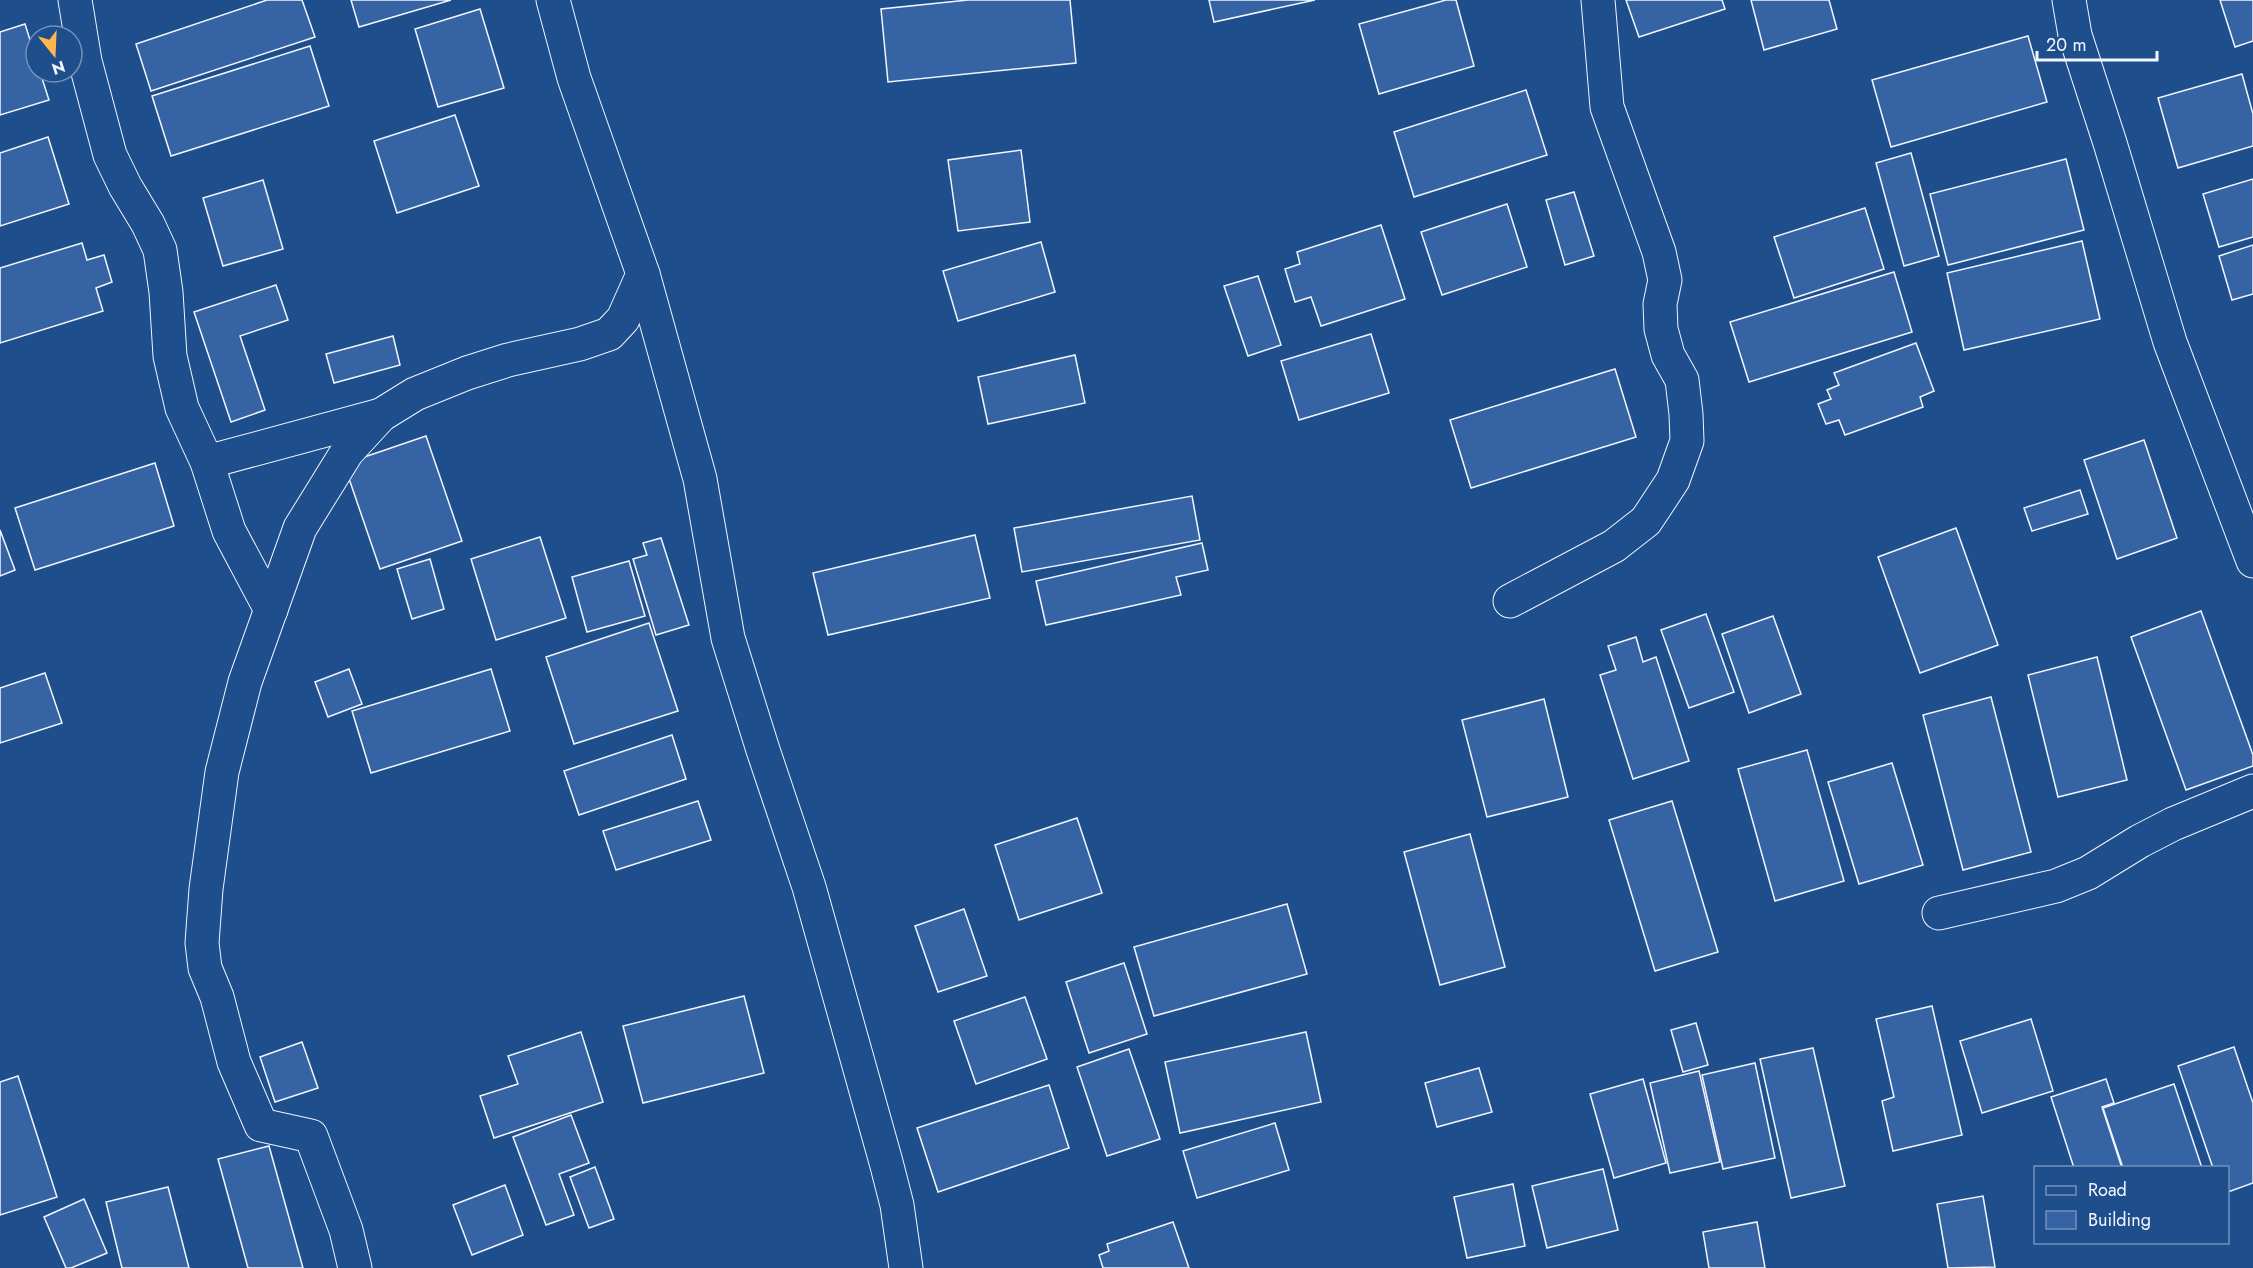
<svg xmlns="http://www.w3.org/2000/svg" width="2253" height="1268" font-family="Jost,sans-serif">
	<rect width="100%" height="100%" fill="#1f4e8c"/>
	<g fill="#3563a3" stroke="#f2f6ff" stroke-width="1.5">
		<polygon points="267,0 302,0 315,37 151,91 136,44"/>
		<polygon points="351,0 451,0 359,27"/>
		<polygon points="968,0 1070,0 1076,63 888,82 881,9"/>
		<polygon points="1209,0 1315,0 1214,22"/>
		<polygon points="1446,0 1456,0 1474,66 1379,94 1359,24"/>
		<polygon points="1626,0 1722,0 1725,9 1639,37"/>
		<polygon points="1751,0 1829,0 1837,29 1764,50"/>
		<polygon points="2220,0 2253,0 2253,41 2235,47"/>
		<polygon points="480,9 504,88 438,107 415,29"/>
		<polygon points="25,24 36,59 36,72 40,72 49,100 0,115 0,32"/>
		<polygon points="2028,36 2047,102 1891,147 1872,80"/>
		<polygon points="310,46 329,106 171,156 152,96"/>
		<polygon points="2242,74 2253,114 2253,146 2178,168 2158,98"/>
		<polygon points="1526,90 1547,155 1414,197 1394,132"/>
		<polygon points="455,115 479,186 397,213 374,141"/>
		<polygon points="48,137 69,204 0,226 0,153"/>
		<polygon points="1021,150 1030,222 958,231 948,160"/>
		<polygon points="1911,153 1939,256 1904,266 1876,163"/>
		<polygon points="2066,159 2084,230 1948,265 1930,194"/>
		<polygon points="2253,179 2253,237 2219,247 2203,194"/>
		<polygon points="263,180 283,249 223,266 203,198"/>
		<polygon points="1574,192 1594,256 1565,265 1546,200"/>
		<polygon points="1507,204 1527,267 1442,295 1421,232"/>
		<polygon points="1865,208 1884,269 1794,298 1774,237"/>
		<polygon points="1381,225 1405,299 1321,326 1311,297 1295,302 1285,269 1300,264 1297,252"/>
		<polygon points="2082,241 2100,319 1964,350 1947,273"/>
		<polygon points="1041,242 1055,292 958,321 943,271"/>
		<polygon points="82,243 87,260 104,255 112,282 96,288 103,311 0,343 0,268"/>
		<polygon points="2253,245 2253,294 2232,300 2219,256"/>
		<polygon points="1894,272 1912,332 1749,382 1730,322"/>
		<polygon points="1258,276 1281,345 1248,356 1224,286"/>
		<polygon points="276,285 288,320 240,336 265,410 231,422 194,312"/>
		<polygon points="1371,334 1389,393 1299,420 1281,361"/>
		<polygon points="393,336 400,365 334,383 326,354"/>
		<polygon points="1916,343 1934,391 1920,397 1923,407 1845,435 1839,420 1826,424 1818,404 1831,399 1827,390 1839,385 1834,373"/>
		<polygon points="1075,355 1085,403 988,424 978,377"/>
		<polygon points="1615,369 1636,437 1471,488 1450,420"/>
		<polygon points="426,436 462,541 380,569 344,464"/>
		<polygon points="2144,440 2177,538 2117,559 2084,460"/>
		<polygon points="155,463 174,526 35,570 15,508"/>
		<polygon points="2080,490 2088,514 2032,531 2024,508"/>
		<polygon points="1192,496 1200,540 1022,572 1014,528"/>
		<polygon points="1956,528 1998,645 1920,673 1878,557"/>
		<polygon points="0,530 15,570 0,576"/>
		<polygon points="975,535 990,598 828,635 813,573"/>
		<polygon points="540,537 566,618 496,640 471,559"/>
		<polygon points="661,538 689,625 656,635 633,559 647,555 643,543"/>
		<polygon points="1202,543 1208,570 1176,577 1181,595 1046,625 1036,581"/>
		<polygon points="430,559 444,609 412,619 397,569"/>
		<polygon points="629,561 645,616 587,632 572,577"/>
		<polygon points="2201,611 2253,755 2253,766 2186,790 2131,637"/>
		<polygon points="1706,614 1734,692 1689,708 1661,630"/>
		<polygon points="1773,616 1801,694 1749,713 1722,634"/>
		<polygon points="649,623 678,711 574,744 546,657"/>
		<polygon points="1636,637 1643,662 1656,657 1689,761 1633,779 1600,675 1616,670 1608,646"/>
		<polygon points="2097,657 2127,780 2058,797 2028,675"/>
		<polygon points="349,669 362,704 328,717 315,682"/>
		<polygon points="491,669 510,731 371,773 352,711"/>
		<polygon points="45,673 62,723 0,743 0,688"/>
		<polygon points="1991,697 2031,852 1963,870 1923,715"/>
		<polygon points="1544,699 1568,797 1487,817 1462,720"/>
		<polygon points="672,735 686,779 579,815 564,771"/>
		<polygon points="1807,750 1844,881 1775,901 1738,769"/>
		<polygon points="1892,763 1923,865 1859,884 1828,782"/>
		<polygon points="698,801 711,840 616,870 603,831"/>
		<polygon points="1672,801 1718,952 1655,971 1609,820"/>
		<polygon points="1077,818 1102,893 1019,920 995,845"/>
		<polygon points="1470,834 1505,967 1440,985 1404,852"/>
		<polygon points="1287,904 1307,974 1154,1016 1134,947"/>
		<polygon points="964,909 987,976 938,992 915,926"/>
		<polygon points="1124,963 1147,1034 1089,1053 1066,982"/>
		<polygon points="744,996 764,1073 643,1103 623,1026"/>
		<polygon points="1025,997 1047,1059 976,1084 954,1021"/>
		<polygon points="1932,1006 1962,1135 1893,1151 1882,1101 1894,1097 1876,1019"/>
		<polygon points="2031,1019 2053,1091 1982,1113 1960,1041"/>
		<polygon points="1696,1023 1708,1065 1683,1072 1671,1030"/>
		<polygon points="581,1032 603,1102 494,1138 480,1096 518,1084 508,1056"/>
		<polygon points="1306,1032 1321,1102 1180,1133 1165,1062"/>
		<polygon points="302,1042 318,1088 275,1102 260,1057"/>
		<polygon points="2234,1047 2253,1103 2253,1183 2228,1192 2228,1168 2213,1168 2178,1066"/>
		<polygon points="1813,1048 1845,1186 1791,1198 1760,1059"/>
		<polygon points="1129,1049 1160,1139 1107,1156 1077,1067"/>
		<polygon points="1755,1063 1775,1158 1723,1169 1702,1075"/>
		<polygon points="1479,1068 1492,1112 1437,1127 1425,1083"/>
		<polygon points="1699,1071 1720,1162 1670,1173 1650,1083"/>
		<polygon points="18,1076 57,1197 0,1215 0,1082"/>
		<polygon points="1643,1079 1666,1163 1614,1178 1590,1094"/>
		<polygon points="2106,1079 2114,1103 2102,1107 2122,1168 2074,1168 2051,1097"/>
		<polygon points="2174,1084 2202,1168 2123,1168 2103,1108"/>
		<polygon points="1049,1085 1069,1148 938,1192 917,1128"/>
		<polygon points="571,1115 589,1163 559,1174 574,1215 546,1225 513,1137"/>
		<polygon points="1275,1123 1289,1170 1197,1198 1183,1151"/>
		<polygon points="269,1146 303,1268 248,1268 218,1159"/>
		<polygon points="595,1167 614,1219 589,1228 570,1177"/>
		<polygon points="1603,1169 1618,1230 1547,1248 1532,1186"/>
		<polygon points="1513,1184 1525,1246 1467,1258 1454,1197"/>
		<polygon points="505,1185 523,1235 472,1255 453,1205"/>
		<polygon points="168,1187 189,1268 122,1268 106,1202"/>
		<polygon points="1983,1196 1995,1267 1948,1268 1937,1204"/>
		<polygon points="84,1199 107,1253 71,1268 66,1268 44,1217"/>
		<polygon points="1173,1222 1189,1268 1103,1268 1099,1255 1109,1251 1107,1244"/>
		<polygon points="1757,1222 1765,1268 1709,1268 1703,1232"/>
	</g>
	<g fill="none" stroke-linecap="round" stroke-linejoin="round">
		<g stroke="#f2f6ff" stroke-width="35">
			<g id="minor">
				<polyline points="75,0 85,61 110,155 125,186 148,224 160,250 166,292 170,356 182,408 207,462 229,531 271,610"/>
				<polyline points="553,0 574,78 643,274 700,479 728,638 763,750 809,887 886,1162 897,1205 906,1268"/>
				<polyline points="2069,0 2075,35 2110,143 2170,342 2253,561"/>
				<polyline points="207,462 381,415"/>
				<polyline points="1510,601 1614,546 1646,521 1673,480 1687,441 1686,414 1682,380 1668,355 1661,329 1660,304 1665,280 1659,252 1607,107 1598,0"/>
				<polyline points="1939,913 2056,886 2088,873 2140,841 2173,824 2253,791"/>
				<polyline points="355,1268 346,1230 311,1136 261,1125 234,1062 217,997 205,968 202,943 206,889 222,772 245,682 300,528 347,452 381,415 415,394 467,373 508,360 580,344 609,334 623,319 643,274"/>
			</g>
		</g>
		<use href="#minor" stroke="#1f4e8c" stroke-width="33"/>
	</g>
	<rect x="2034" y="1166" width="195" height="78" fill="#1f4e8c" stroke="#7391ba" stroke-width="1.5"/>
	<rect x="2046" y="1186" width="30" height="9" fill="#1f4e8c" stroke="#7391ba" stroke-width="1.5"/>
	<text x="2088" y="1196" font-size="18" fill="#f2f6ff">Road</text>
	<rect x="2046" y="1211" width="30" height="18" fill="#3563a3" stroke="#7391ba" stroke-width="1.5"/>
	<text x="2088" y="1226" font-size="18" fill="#f2f6ff">Building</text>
	<g transform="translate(54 54) rotate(162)"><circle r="28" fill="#1f4e8c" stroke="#7391ba" stroke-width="1.5"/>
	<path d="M0-4.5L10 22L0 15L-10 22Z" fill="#ffb74d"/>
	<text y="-9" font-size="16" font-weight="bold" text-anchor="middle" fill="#f2f6ff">N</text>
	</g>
	<path d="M2037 51v9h120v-9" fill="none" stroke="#f2f6ff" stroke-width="3"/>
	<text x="2046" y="51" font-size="18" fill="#f2f6ff" stroke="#1f4e8c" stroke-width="4.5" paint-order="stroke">20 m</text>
</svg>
